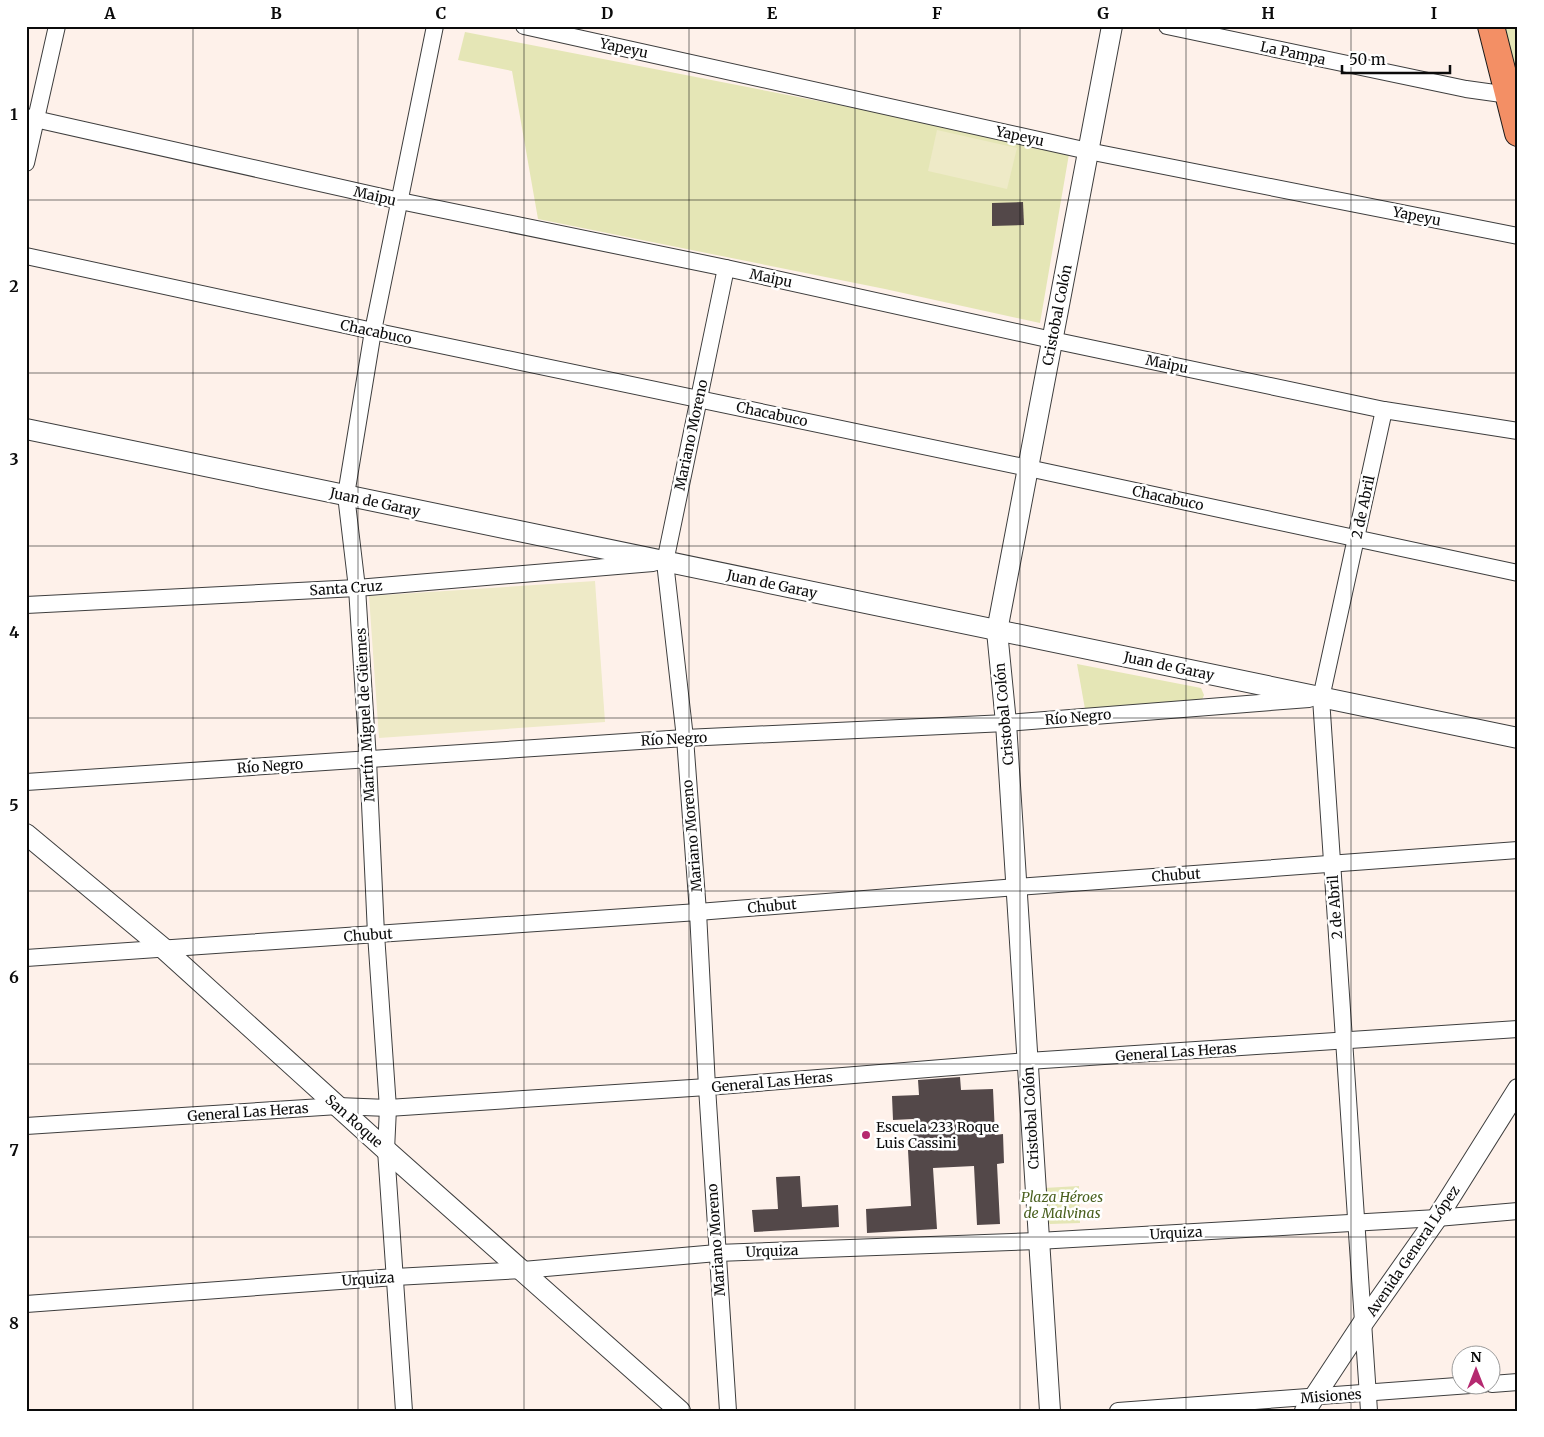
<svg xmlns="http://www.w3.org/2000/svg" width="1544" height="1437" font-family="Merriweather,serif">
	<rect width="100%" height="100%" fill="#fef1ea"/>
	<g fill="#e5e6b6">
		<polygon points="1491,26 1518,26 1518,133"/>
		<polygon points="465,32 921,121 1069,154 1040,323 885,289 538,219 512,71 458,60"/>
		<polygon points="1077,664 1201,688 1204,695 1202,700 1085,709"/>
		<polygon points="1079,1186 1080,1223 1050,1224 1046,1219 1044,1188"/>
	</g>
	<g fill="#eeeac7">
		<polygon points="937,130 1017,148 1007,189 928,171"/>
		<polygon points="595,581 605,722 379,738 369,596"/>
	</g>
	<g fill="#534849">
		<polygon points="1023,202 1024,225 992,226 992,203"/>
		<polygon points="960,1077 961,1090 993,1089 995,1135 1003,1134 1004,1163 997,1164 1000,1224 977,1225 974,1166 933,1168 937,1229 867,1233 866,1209 911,1206 908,1150 914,1150 913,1119 893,1120 892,1096 919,1095 918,1080"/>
		<polygon points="800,1176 802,1207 838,1205 839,1227 754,1232 752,1210 778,1209 776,1177"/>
	</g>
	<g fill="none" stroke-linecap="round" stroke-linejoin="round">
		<g stroke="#3e3e3e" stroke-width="18">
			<g id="minor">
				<polyline points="524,26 1088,151 1518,236"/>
				<polyline points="1167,26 1466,89 1509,95"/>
				<polyline points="26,117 400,201 726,268 1052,340 1384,410 1518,431"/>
				<polyline points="26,163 57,26"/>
				<polyline points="26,256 373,331 1028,468 1518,573"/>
				<polyline points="726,268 665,562 685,738 698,912 707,1087 728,1411"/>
				<polyline points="26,605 357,588 653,563"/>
				<polyline points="26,782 685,738 1006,723 1309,699"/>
				<polyline points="26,958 698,912 1017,887 1518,850"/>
				<polyline points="26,1126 338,1106 388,1108 707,1087 1028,1061 1518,1029"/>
				<polyline points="26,1304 395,1277 523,1270 717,1253 1038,1241 1437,1218 1518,1211"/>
				<polyline points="1492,1384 1518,1382"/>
				<polyline points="404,1411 386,1150 388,1108 376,934 368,760 357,588 346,495 373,331 435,26"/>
				<polyline points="1118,1411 1484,1384"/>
				<polyline points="1369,1411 1321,698 1384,410"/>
			</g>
		</g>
		<g stroke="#3e3e3e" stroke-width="22">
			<g id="tertiary">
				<polyline points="26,429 1518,738"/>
				<polyline points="26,834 163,948 386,1150 680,1411"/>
				<polyline points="1050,1411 1006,723 997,631 1112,26"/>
				<polyline points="1305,1411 1363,1323 1437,1218 1518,1089"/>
			</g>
		</g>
		<g stroke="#1c1c1c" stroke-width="28">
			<polyline id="primary" points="1491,26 1518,133"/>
		</g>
		<use href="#minor" stroke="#fff" stroke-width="16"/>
		<use href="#tertiary" stroke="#fff" stroke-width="20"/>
		<use href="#primary" stroke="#f38f65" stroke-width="26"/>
	</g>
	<path fill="none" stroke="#0b0b0b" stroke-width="1" stroke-opacity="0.55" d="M193,26v1385M358,26v1385M524,26v1385M689,26v1385M855,26v1385M1020,26v1385M1186,26v1385M1351,26v1385M26,200h1492M26,373h1492M26,546h1492M26,718h1492M26,891h1492M26,1064h1492M26,1237h1492"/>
	<circle fill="#b52970" stroke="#fff" stroke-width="2" cx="866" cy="1135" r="5"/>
	<g text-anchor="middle" stroke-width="5" stroke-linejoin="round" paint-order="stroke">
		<g font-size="14" fill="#0b0b0b" stroke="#fff">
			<text transform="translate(624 48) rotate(12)" y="5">Yapeyu</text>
			<text transform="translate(1293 53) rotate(12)" y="5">La Pampa</text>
			<text transform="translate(1020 136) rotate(12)" y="5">Yapeyu</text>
			<text transform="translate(375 196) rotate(13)" y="5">Maipu</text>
			<text transform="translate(1417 216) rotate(11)" y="5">Yapeyu</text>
			<text transform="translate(771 278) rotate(12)" y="5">Maipu</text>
			<text transform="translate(1057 315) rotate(-79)" y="5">Cristobal Colón</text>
			<text transform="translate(376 332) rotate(12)" y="5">Chacabuco</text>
			<text transform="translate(1167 364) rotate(12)" y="5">Maipu</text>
			<text transform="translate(772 414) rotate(12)" y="5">Chacabuco</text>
			<text transform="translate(691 435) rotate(-78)" y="5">Mariano Moreno</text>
			<text transform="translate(1168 498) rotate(12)" y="5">Chacabuco</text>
			<text transform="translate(375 502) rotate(12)" y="5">Juan de Garay</text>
			<text transform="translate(1363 507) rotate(-78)" y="5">2 de Abril</text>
			<text transform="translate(772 584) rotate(12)" y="5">Juan de Garay</text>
			<text transform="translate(346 588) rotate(-4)" y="5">Santa Cruz</text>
			<text transform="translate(1169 666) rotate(12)" y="5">Juan de Garay</text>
			<text transform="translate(1004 714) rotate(-95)" y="5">Cristobal Colón</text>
			<text transform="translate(365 715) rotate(-93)" y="5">Martín Miguel de Güemes</text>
			<text transform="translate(1078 717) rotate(-5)" y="5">Río Negro</text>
			<text transform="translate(674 739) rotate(-3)" y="5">Río Negro</text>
			<text transform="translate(270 766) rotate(-4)" y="5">Río Negro</text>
			<text transform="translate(692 836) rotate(-95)" y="5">Mariano Moreno</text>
			<text transform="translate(1176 875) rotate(-4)" y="5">Chubut</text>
			<text transform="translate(772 906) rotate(-5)" y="5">Chubut</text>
			<text transform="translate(1335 907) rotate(-94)" y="5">2 de Abril</text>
			<text transform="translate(368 935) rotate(-4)" y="5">Chubut</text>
			<text transform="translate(1176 1052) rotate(-4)" y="5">General Las Heras</text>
			<text transform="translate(772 1082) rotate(-5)" y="5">General Las Heras</text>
			<text transform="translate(248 1112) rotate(-4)" y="5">General Las Heras</text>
			<text transform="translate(1031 1118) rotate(-93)" y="5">Cristobal Colón</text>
			<text transform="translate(354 1121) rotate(42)" y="5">San Roque</text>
			<text transform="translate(1176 1233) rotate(-3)" y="5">Urquiza</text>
			<text transform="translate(716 1240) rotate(-94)" y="5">Mariano Moreno</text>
			<text transform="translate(772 1251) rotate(-2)" y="5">Urquiza</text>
			<text transform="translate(1413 1251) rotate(-56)" y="5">Avenida General López</text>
			<text transform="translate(368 1279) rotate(-4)" y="5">Urquiza</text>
			<text transform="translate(1331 1396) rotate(-4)" y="5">Misiones</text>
		</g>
		<g font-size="14" fill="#0b0b0b" stroke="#fff" text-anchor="start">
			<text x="876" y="1132">Escuela 233 Roque<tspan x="876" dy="16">Luis Cassini</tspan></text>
		</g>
		<g font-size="14" font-style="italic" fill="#4a601f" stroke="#fff">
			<text x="1062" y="1202">Plaza Héroes<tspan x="1062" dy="16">de Malvinas</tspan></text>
		</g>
	</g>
	<rect width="1544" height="1437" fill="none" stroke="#ffffff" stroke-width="55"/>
	<g transform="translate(1476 1370)"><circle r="24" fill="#ffffff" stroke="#9d9d9d"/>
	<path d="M0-4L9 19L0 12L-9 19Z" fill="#b52970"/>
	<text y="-8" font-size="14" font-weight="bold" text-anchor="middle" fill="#0b0b0b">N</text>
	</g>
	<path d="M1342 65v8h108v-8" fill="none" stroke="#0b0b0b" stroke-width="2.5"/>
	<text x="1349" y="65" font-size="15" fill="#0b0b0b" stroke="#ffffff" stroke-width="4" paint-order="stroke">50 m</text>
	<rect x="28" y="28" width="1488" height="1382" fill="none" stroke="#0b0b0b" stroke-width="2"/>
	<g font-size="16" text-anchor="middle" font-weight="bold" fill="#0b0b0b">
		<text x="110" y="19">A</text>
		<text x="276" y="19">B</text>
		<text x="441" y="19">C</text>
		<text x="607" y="19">D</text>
		<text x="772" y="19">E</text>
		<text x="937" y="19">F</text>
		<text x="1103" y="19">G</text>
		<text x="1268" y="19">H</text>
		<text x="1434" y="19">I</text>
		<text x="14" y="120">1</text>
		<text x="14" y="292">2</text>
		<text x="14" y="465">3</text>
		<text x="14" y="638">4</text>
		<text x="14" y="811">5</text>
		<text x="14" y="983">6</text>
		<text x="14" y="1156">7</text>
		<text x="14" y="1329">8</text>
	</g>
</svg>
